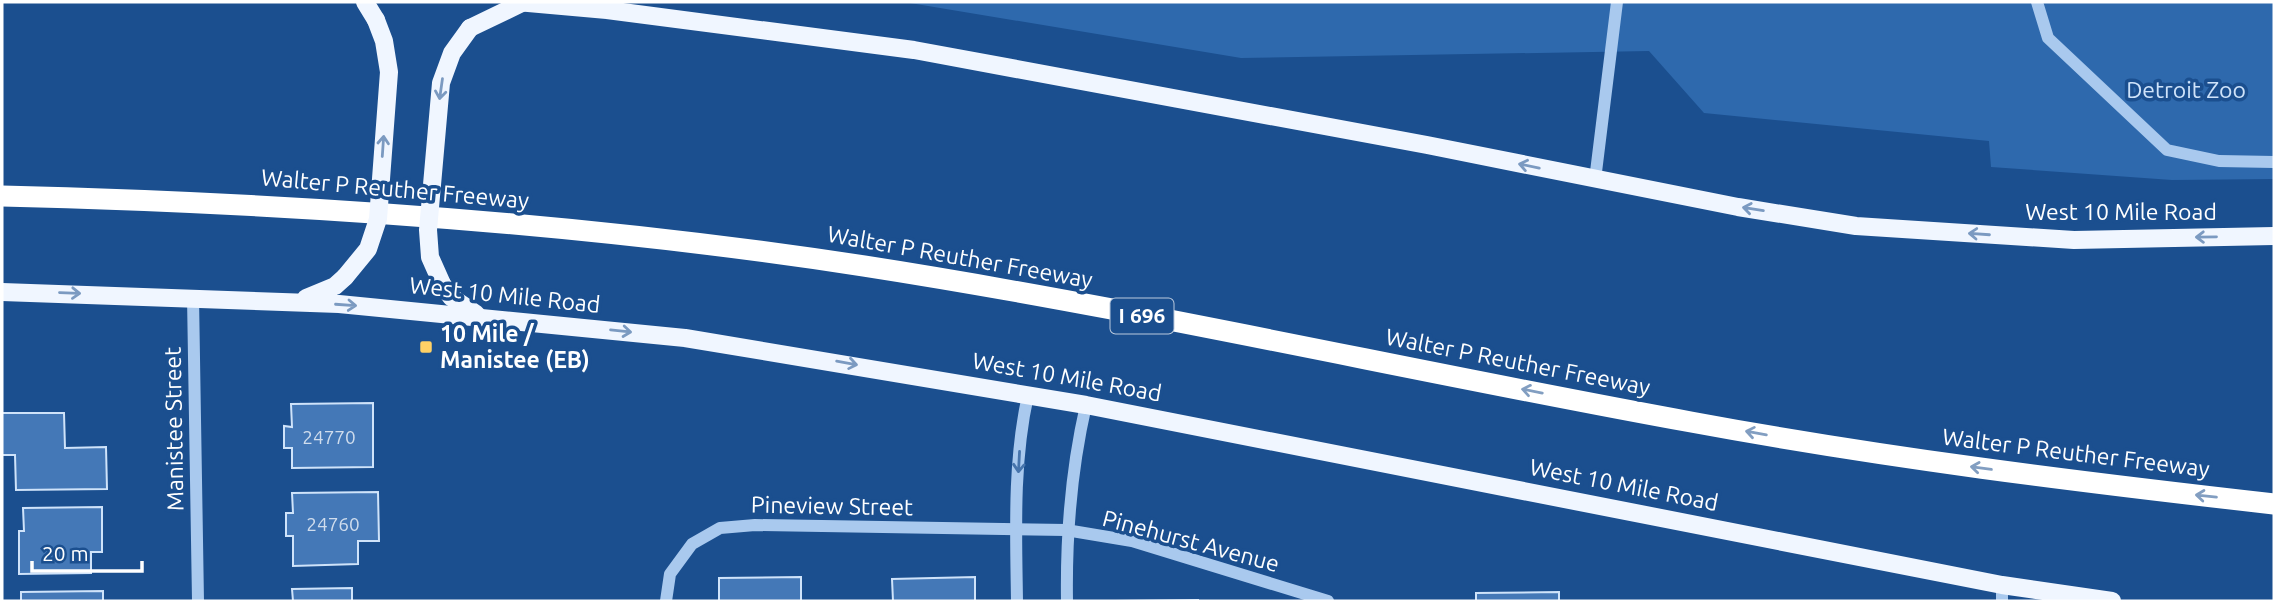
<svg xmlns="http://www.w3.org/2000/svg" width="2276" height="603" font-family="Ubuntu,sans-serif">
	<rect width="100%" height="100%" fill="#1b4f8f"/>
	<polygon fill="#2e69ad" points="904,2 2274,2 2274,179 2172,180 1991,167 1989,141 1704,113 1649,51 1241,58"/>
	<g fill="#4478b7" stroke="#cfe3fa" stroke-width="2">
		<polygon points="373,403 373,467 292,468 292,448 284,448 284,426 292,427 291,404"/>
		<polygon points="2,413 64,413 65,448 106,447 107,489 16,490 15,455 2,455"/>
		<polygon points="378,492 379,541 358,541 358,564 293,566 293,536 286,536 286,513 293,513 292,493"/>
		<polygon points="102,507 102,552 91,552 91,573 19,574 19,531 24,531 23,508"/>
		<polygon points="801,577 801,601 719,601 719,578"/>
		<polygon points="975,577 975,601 893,601 892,579"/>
		<polygon points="352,588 352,601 293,601 292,589"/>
		<polygon points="103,591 103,601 21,601 21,592"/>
		<polygon points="1559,592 1559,601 1476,601 1476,593"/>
		<polygon points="1198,600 1198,601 1115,601"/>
	</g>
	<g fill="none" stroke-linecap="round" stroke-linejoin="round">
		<g stroke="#a9c9ee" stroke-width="12">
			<polyline points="2037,2 2048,38 2167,150 2219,161 2274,162"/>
			<polyline points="1595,180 1617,2"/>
			<polyline points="193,297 198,601"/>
			<polyline points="2002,585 2002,601"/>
			<polyline points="666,601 670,574 692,544 720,528 755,525 1066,530 1132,541 1328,601"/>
			<path d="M1017,601c-1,-69 -4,-139 11,-206"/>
			<path d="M1067,601c-1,-67 4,-131 19,-196"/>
		</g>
		<g stroke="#f0f6ff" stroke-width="18">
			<polyline points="365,2 376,20"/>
			<polyline points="517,2 607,10 914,50 1427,145 1738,207 1856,226 2074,240 2274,236"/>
			<polyline points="470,28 524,2"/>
			<polyline points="442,284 451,297 476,314"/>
			<polyline points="2,292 339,304 685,338 1086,405 2002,585 2112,601"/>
			<polyline points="306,298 335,286 345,277"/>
		</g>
		<path stroke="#fff" stroke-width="21" d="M2,196c288,7 576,26 862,70 277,43 551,106 827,156 194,36 388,60 583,82"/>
		<g stroke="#f0f6ff" stroke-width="18">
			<polyline points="345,277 368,249 378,219 389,72 384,41 376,20"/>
			<polyline points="442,284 430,257 428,230 441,83 452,53 470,28"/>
		</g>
	</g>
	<defs><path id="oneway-shaft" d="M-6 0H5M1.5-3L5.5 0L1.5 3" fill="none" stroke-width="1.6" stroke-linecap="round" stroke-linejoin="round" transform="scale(1.75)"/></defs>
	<g stroke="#7b9ac1">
		<use href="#oneway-shaft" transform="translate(441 89) rotate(98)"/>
		<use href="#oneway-shaft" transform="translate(383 146) rotate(-86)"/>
		<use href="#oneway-shaft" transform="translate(1529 166) rotate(-168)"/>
		<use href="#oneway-shaft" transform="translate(1753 209) rotate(-171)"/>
		<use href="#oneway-shaft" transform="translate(1979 234) rotate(-176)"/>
		<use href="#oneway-shaft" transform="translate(2206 237) rotate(179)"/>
		<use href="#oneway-shaft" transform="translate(70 293) rotate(2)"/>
		<use href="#oneway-shaft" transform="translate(346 305) rotate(4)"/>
		<use href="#oneway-shaft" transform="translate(621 331) rotate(6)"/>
		<use href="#oneway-shaft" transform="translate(847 363) rotate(10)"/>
	</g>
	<g stroke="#829ec1">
		<use href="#oneway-shaft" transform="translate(1532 391) rotate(-169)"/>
		<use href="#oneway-shaft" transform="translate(1756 433) rotate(-170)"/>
		<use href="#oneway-shaft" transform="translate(1981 468) rotate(-172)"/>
		<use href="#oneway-shaft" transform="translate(2206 496) rotate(-174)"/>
	</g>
	<use stroke="#4674ac" href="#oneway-shaft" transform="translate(1019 462) rotate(93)"/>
	<rect fill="#ffd166" stroke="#1b4f8f" stroke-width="2.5" x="419" y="340" width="14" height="14" rx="3.5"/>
	<g text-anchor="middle" stroke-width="7" stroke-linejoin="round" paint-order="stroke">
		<g font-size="19" fill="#d0dded">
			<text x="329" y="444">24770</text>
			<text x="333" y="531">24760</text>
		</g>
		<rect fill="#1b4f8f" stroke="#bbcadd" stroke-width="2" x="1110.5" y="298.5" width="63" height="35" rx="5"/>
		<g font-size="21" font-weight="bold" fill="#fff">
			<text x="1142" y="323">I 696</text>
		</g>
		<g font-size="23" fill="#cfe3fa" stroke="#1b4f8f">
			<text x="2186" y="98">Detroit Zoo</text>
		</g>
		<g font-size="23" fill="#fff" stroke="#1b4f8f">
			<text transform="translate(395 189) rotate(5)" y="8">Walter P Reuther Freeway</text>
			<text x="2121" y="220">West 10 Mile Road</text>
			<text transform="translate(960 257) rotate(10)" y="8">Walter P Reuther Freeway</text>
			<text transform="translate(505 295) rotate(6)" y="8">West 10 Mile Road</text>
			<text transform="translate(1518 362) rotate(11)" y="8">Walter P Reuther Freeway</text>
			<text transform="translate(1067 377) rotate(10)" y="8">West 10 Mile Road</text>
			<text transform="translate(174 429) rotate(-91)" y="8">Manistee Street</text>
			<text transform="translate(2076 453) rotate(7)" y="8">Walter P Reuther Freeway</text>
			<text transform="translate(1624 485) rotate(11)" y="8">West 10 Mile Road</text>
			<text transform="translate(832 506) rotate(1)" y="8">Pineview Street</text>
			<text transform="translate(1191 541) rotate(15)" y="8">Pinehurst Avenue</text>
		</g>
		<g font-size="23" font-weight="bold" fill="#fff" stroke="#1b4f8f" text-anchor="start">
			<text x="440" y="342">10 Mile /<tspan x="440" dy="26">Manistee (EB)</tspan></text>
		</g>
	</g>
	<rect width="2276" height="603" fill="none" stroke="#ffffff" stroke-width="7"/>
	<path d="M32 561v10h110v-10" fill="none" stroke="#ffffff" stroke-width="3.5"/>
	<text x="42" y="561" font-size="21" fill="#ffffff" stroke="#1b4f8f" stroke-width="5" paint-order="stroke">20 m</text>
</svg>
